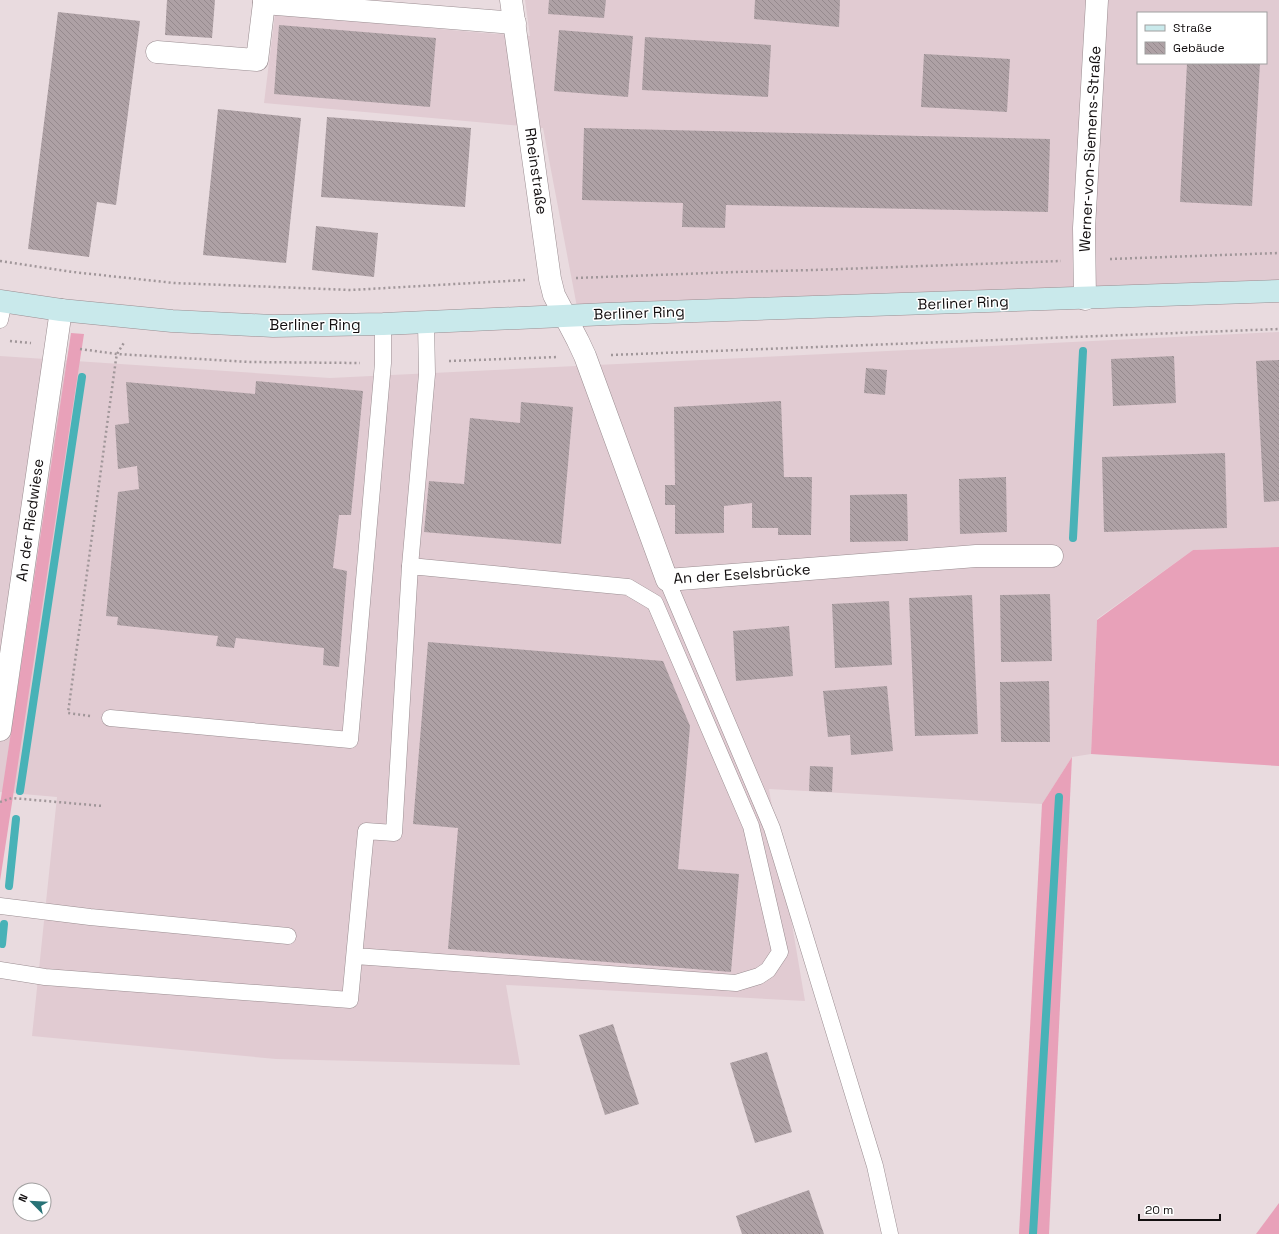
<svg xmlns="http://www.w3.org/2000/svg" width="1279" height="1234" font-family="'Space Grotesk',sans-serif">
	<defs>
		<pattern id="building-back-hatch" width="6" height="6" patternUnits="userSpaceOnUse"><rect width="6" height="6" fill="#aea1a5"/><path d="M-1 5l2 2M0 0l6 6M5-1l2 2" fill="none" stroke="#95898d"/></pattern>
	</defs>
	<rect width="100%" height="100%" fill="#e9dbdf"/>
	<g fill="#e1cbd2" fill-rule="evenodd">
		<path d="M525,0h754v283l-702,24 -34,-179 -279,-25 11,-89 209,19 46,3zM1138,13h128v50h-128z"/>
		<polygon points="1279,332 1279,547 1193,550 1097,619 1091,754 1072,757 1042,804 769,789 805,1001 506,985 520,1065 276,1059 32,1036 57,797 0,792 0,356 330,378"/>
	</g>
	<g fill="#e8a1b9">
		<polygon points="71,333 84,334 0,881 0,805"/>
		<polygon points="1279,547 1279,766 1091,754 1097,620 1193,550"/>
		<polygon points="1072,757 1049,1234 1019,1234 1042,804"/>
		<polygon points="1279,1203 1279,1234 1256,1234"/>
	</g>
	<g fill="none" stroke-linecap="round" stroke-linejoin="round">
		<g stroke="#48b2b7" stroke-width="8">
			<polyline points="1073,538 1083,351"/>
			<polyline points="20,791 82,377"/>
			<polyline points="9,886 16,819"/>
			<polyline points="2,944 4,924"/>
			<polyline points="1033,1234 1059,797"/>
		</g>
	</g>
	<g fill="url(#building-back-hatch)">
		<polygon points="167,0 215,0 212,38 165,35"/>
		<polygon points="549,0 606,0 604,18 548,14"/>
		<polygon points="755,0 840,0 839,27 754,19"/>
		<polygon points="58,12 140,21 116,205 97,202 89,257 28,249"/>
		<polygon points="279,25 436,38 430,107 274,94"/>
		<polygon points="559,30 633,36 628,97 554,91"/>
		<polygon points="645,37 771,45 768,97 642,90"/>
		<polygon points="924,54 1010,59 1007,112 921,107"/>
		<polygon points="1187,63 1260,63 1252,206 1180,202"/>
		<polygon points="218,109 301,118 286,263 203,255"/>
		<polygon points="327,117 471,128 465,207 321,197"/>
		<polygon points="584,128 1050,139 1048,212 726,205 725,228 682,227 683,203 582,200"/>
		<polygon points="316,226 378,233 374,277 312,270"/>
		<polygon points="1174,356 1176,403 1113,406 1111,359"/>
		<polygon points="1279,360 1279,501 1264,502 1256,361"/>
		<polygon points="866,368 887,370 885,395 864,393"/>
		<polygon points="256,381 363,391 351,515 339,515 333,568 347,571 339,667 323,665 324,648 236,638 234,648 216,646 218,636 117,625 118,617 106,616 118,492 139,489 137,466 118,469 115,425 129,423 126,382 255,394"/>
		<polygon points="781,401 784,477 812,477 811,535 778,535 778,528 752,528 752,503 724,506 724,533 675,534 675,505 665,505 665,485 675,485 674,407"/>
		<polygon points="521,402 573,407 561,544 424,532 429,481 464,484 470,418 520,423"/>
		<polygon points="1225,453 1227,528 1104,532 1102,457"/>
		<polygon points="1006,477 1007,532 960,534 959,479"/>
		<polygon points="907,494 908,541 850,542 850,495"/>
		<polygon points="1050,594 1052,661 1001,662 1000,595"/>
		<polygon points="972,595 978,734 915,736 909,598"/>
		<polygon points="889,601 892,665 835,668 832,604"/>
		<polygon points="789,626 793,676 736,681 733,631"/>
		<polygon points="428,642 663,661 690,726 678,869 739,874 731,972 448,949 458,828 413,824"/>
		<polygon points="1049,681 1050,742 1001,742 1000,682"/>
		<polygon points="887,686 893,751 851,755 850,735 828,737 823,691"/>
		<polygon points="810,766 833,767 832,792 809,791"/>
		<polygon points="613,1024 639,1104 605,1115 579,1035"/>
		<polygon points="767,1052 792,1132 755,1143 730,1063"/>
		<polygon points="809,1190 824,1234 742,1234 736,1216"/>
	</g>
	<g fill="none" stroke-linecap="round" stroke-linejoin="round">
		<g stroke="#9a8d91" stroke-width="17">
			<g id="lane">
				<polyline points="0,320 4,301"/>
				<polyline points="410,566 427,374 426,323"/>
				<polyline points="667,580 772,828 875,1166 890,1234"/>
				<polyline points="110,718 350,740 383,363 383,324"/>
				<polyline points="0,906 90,917 288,936"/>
				<polyline points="0,970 45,977 350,1000 366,831 394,833 410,566 628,587 655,603 751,826 780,952 768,970 759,976 736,983 355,956"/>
			</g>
		</g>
		<g stroke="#9a8d91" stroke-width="23">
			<g id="street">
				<polyline points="264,0 264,3 515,23"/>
				<polyline points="511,0 550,279 554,295 578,341 585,356 667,580 976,556 1052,556"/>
				<polyline points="157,52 257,60 264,3"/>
				<polyline points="1085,299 1084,228 1097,0"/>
				<polyline points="0,730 61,310"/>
			</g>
		</g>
		<g stroke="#9a8d91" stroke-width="23">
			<polyline id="secondary" points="0,301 61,310 172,321 273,326 383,324 607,314 1279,291"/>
		</g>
		<g stroke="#a09699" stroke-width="2.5" stroke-dasharray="2 3" stroke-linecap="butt">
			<polyline points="1110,259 1279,253"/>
			<polyline points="0,261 73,272 174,283 351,290 525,280"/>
			<polyline points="576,278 736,272 814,270 1061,261"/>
			<polyline points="10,341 31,343"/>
			<polyline points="80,349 117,354 249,362 360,363"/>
			<polyline points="611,355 1279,329"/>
			<polyline points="449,361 558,357"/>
			<polyline points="90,716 68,713 116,359 117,354 125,341"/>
			<polyline points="0,802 12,798 103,806"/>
		</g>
		<use href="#lane" stroke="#fff" stroke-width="16"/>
		<use href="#street" stroke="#fff" stroke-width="22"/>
		<use href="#secondary" stroke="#c9e9eb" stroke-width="22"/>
	</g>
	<g text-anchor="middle" stroke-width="3" stroke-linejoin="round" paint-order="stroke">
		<g font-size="15" fill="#120e0f" stroke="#fff">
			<text transform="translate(1090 149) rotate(-87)" y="5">Werner-von-Siemens-Straße</text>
			<text transform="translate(536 171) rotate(82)" y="5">Rheinstraße</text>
			<text transform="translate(963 303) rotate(-2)" y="5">Berliner Ring</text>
			<text transform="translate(639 313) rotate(-2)" y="5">Berliner Ring</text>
			<text x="315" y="330">Berliner Ring</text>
			<text transform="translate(30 520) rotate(-82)" y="5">An der Riedwiese</text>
			<text transform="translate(742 574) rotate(-4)" y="5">An der Eselsbrücke</text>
		</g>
	</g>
	<rect x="1137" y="12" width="130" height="52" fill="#ffffff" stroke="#a09f9f"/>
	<rect x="1145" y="25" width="20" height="6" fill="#c9e9eb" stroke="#a09f9f"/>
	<text x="1173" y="32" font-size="12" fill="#120e0f">Straße</text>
	<rect x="1145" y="42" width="20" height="12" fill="url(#building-back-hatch)" stroke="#a09f9f"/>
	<text x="1173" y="52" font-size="12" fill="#120e0f">Gebäude</text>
	<g transform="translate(32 1202) rotate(294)"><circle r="19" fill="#ffffff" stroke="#a09f9f"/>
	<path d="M0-3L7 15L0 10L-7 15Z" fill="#277276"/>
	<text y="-6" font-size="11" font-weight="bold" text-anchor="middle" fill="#120e0f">N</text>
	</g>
	<path d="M1139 1214v6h81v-6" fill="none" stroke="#120e0f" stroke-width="2"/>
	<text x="1145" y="1214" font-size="12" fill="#120e0f" stroke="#ffffff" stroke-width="3" paint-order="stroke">20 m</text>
</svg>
